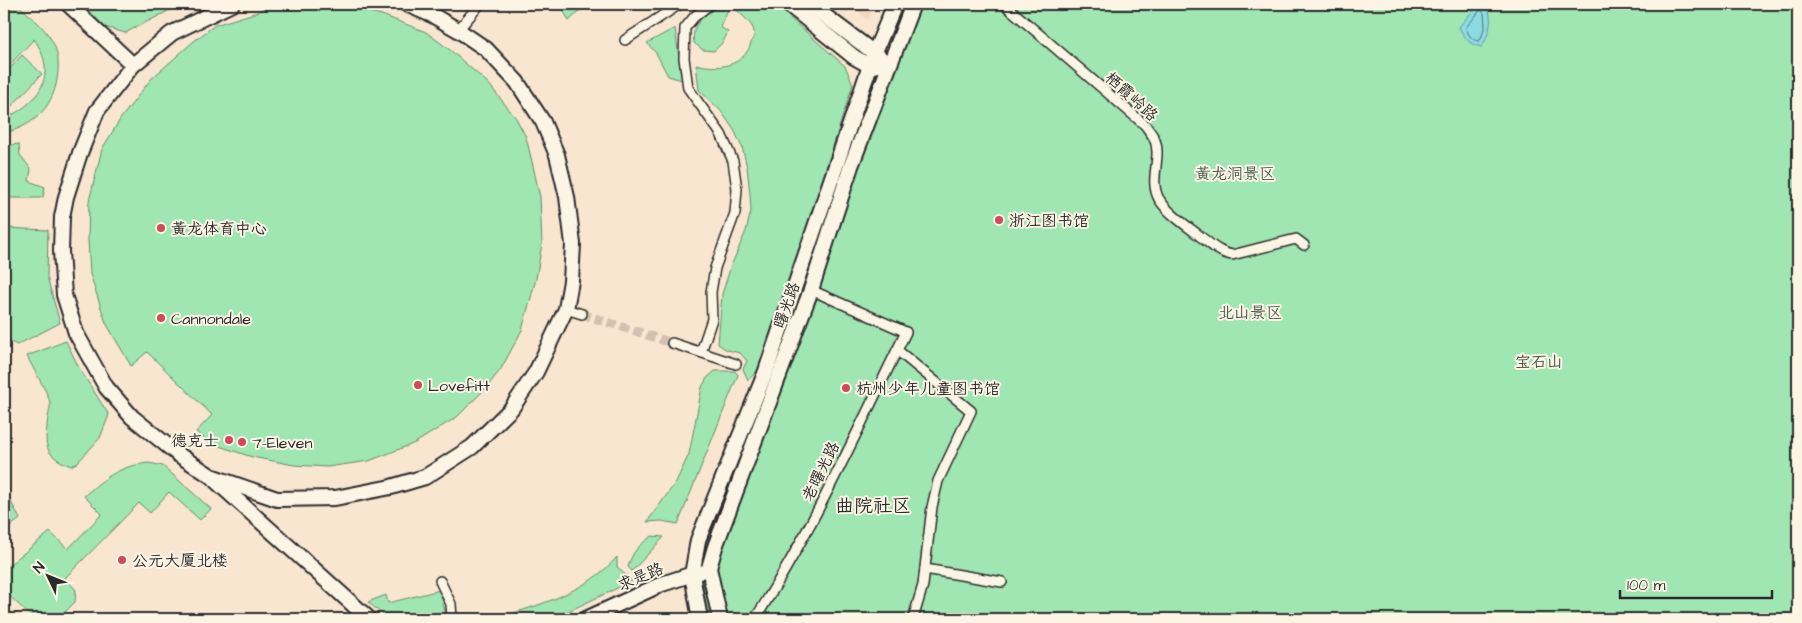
<svg xmlns="http://www.w3.org/2000/svg" width="1802" height="623" font-family="'Architects Daughter','LXGW WenKai TC',sans-serif">
	<rect width="100%" height="100%" fill="#f9e6d1"/>
	<filter id="ink" filterUnits="userSpaceOnUse"><feTurbulence type="fractalNoise" baseFrequency=".02" numOctaves="2"/><feDisplacementMap in="SourceGraphic" scale="10" xChannelSelector="R" yChannelSelector="G"/><feConvolveMatrix kernelMatrix="1 2 1 2 8 2 1 2 1" color-interpolation-filters="sRGB"/></filter>
	<g filter="url(#ink)">
		<polygon fill="#f3d8c0" points="848,4 875,4 868,20"/>
		<g fill="#9fe6b2" stroke="#65886e">
			<path d="M4,4h13c12,11 27,22 35,37 5,8 7,20 6,30 -2,33 -22,55 -54,62v-14c35,-16 55,-44 30,-80l-30,32z"/>
			<polygon points="81,4 182,4 125,33 105,27"/>
			<polygon points="560,4 587,4 569,21"/>
			<path d="M721,4h53l71,62 8,18 -90,282 -15,14 -5,-11 4,-8 -7,-8 -13,-3 -9,-6 4,-50 9,-28 15,-35 5,-20 -1,-17 -3,-27 -5,-20 -8,-17 -13,-19 -22,-21 -3,-26c21,6 48,3 55,-21 1,-3 4,-8 3,-11 0,-8 -17,-21 -23,-27l-11,22 8,5 -5,10 -9,9 -11,-1 -9,-7c-4,-21 12,-28 27,-39z"/>
			<path d="M906,4h892v615h-1089c-5,-25 -10,-47 -4,-72l73,-188 52,-154z"/>
			<polygon points="311,5 347,7 382,15 426,32 450,50 488,83 516,118 526,137 533,166 540,197 542,244 536,279 522,330 501,369 487,387 457,417 415,443 369,461 327,467 294,465 252,457 210,443 196,432 212,415 147,352 131,366 106,323 90,274 88,240 89,201 102,149 121,118 151,79 194,41 215,25 258,12 266,7"/>
			<polygon points="675,28 682,80 668,76 656,53 647,43"/>
			<polygon points="22,55 42,74 4,114 4,75"/>
			<polygon points="19,144 20,155 31,169 29,181 45,187 43,197 40,198 4,198 4,146"/>
			<polygon points="4,228 48,230 47,277 60,323 17,345 4,339"/>
			<path d="M66,341l13,27 30,47 -9,23 -22,24 -7,4c-29,-11 -26,-22 -23,-49 1,-5 3,-11 2,-15 -4,-13 -17,-33 -23,-46z"/>
			<polygon points="715,371 735,371 738,375 678,524 661,521 647,522 676,482 689,454 702,387 707,378"/>
			<path d="M149,463l14,3 48,43 -11,11 -31,-28 -19,21 -11,-10 -74,75 11,12 -1,12 -17,17h-24l-30,-28v-22l46,-37 18,17 34,-35 -18,-18c22,-19 35,-30 65,-33z"/>
			<polygon points="4,496 9,498 20,519 4,531"/>
			<path d="M652,536l12,1 -32,34 -4,-4c4,-15 11,-22 24,-31z"/>
			<path d="M617,557v10l15,14 -80,38h-58c43,-13 93,-27 123,-62z"/>
			<polygon points="440,590 446,616 445,619 388,619 368,602 386,595 388,603"/>
		</g>
		<path fill="#8adbe2" stroke="#649599" d="M1481,4h3c2,2 4,4 5,7 4,10 -1,28 -8,36 -13,-3 -16,-9 -22,-20l18,-21z"/>
		<g fill="none" stroke-linecap="round" stroke-linejoin="round">
			<path stroke="#517174" stroke-width="1" d="M1481,10l3,3 1,12 -4,14 -3,2c-7,-1 -10,-7 -12,-13z"/>
			<polyline stroke="#d0c1b0" stroke-width="9" stroke-dasharray="9 4.5" stroke-linecap="butt" points="582,314 672,343"/>
			<g stroke="#2b2b2b" stroke-width="12">
				<g id="street">
					<path d="M1004,4l141,121c3,4 7,9 9,13 9,18 -6,42 5,61 9,14 24,24 37,34 11,8 22,20 36,22l64,-16 8,6"/>
					<polyline points="458,30 480,4"/>
					<polyline points="625,40 680,4"/>
					<polyline points="566,309 582,314"/>
					<polyline points="672,343 736,364"/>
					<polyline points="897,350 971,411 938,481 932,507 923,585 913,619"/>
					<polyline points="701,352 712,319 711,292 715,268 735,213 737,189 733,161 721,134 688,88 684,58 685,28 694,17 710,4"/>
					<polyline points="925,569 1002,582"/>
					<polyline points="440,581 451,604 452,619"/>
					<path d="M755,619c58,-90 103,-190 151,-287l-95,-42"/>
				</g>
			</g>
			<g stroke="#2b2b2b" stroke-width="18">
				<g id="secondary">
					<polyline points="68,4 133,65"/>
					<polyline points="232,4 172,33 133,65 97,111 80,153 66,197 62,217 61,251 64,295 76,333 106,387 132,417 179,455 211,476 277,499 335,498 391,487 425,477 472,447 511,409 536,372 566,309 571,281 573,244 567,197 557,155 543,122 517,82 486,49 458,30 432,15 406,4"/>
					<polyline points="788,4 854,57 870,66 879,65"/>
					<polyline points="809,4 881,58"/>
					<polyline points="216,481 369,619"/>
					<polyline points="586,619 662,584 699,572"/>
					<polyline points="700,619 692,575 698,540 766,371 874,54 895,4"/>
					<polyline points="720,619 709,568 715,547 811,290 851,166 913,4"/>
				</g>
			</g>
			<use href="#street" stroke="#fcf5e5" stroke-width="9"/>
			<use href="#secondary" stroke="#fcf5e5" stroke-width="14"/>
		</g>
	</g>
	<g fill="#d1495b" stroke="#fcf5e5" stroke-width="2">
		<circle cx="999" cy="220" r="5"/>
		<circle cx="161" cy="228" r="5"/>
		<circle cx="161" cy="318" r="5"/>
		<circle cx="418" cy="385" r="5"/>
		<circle cx="846" cy="388" r="5"/>
		<circle cx="229" cy="440" r="5"/>
		<circle cx="242" cy="442" r="5"/>
		<circle cx="122" cy="560" r="5"/>
	</g>
	<g text-anchor="middle" stroke-width="4" stroke-linejoin="round" paint-order="stroke">
		<g font-size="16" fill="#2b2b2b" stroke="#fcf5e5">
			<text transform="translate(1132 96) rotate(42)" y="6">栖霞岭路</text>
			<text transform="translate(786 305) rotate(-70)" y="6">曙光路</text>
			<text transform="translate(820 471) rotate(-64)" y="6">老曙光路</text>
			<text transform="translate(640 576) rotate(-23)" y="6">求是路</text>
		</g>
		<g font-size="16" fill="#485a4d" stroke="#fcf5e5">
			<text x="1235" y="179">黄龙洞景区</text>
			<text x="1250" y="318">北山景区</text>
			<text x="1539" y="367">宝石山</text>
		</g>
		<g font-size="16" fill="#2b2b2b" stroke="#fcf5e5" text-anchor="start">
			<text x="1009" y="226">浙江图书馆</text>
			<text x="171" y="234">黄龙体育中心</text>
			<text x="171" y="324">Cannondale</text>
			<text x="428" y="391">Lovefitt</text>
			<text x="856" y="394">杭州少年儿童图书馆</text>
			<text x="219" y="446" text-anchor="end">德克士</text>
			<text x="252" y="448">7-Eleven</text>
			<text x="132" y="566">公元大厦北楼</text>
		</g>
		<g font-size="19" fill="#2b2b2b" stroke="#fcf5e5">
			<text x="873" y="512">曲院社区</text>
		</g>
	</g>
	<rect width="1802" height="623" fill="none" stroke="#fcf5e5" stroke-width="20"/>
	<rect x="10" y="10" width="1782" height="603" fill="none" stroke="#2b2b2b" stroke-width="2" filter="url(#ink)"/>
	<g transform="translate(48 576) rotate(313)" stroke="#fcf5e5" stroke-width="4" paint-order="stroke">
	<path d="M0-4L9 19L0 12L-9 19Z" fill="#2b2b2b"/>
	<text y="-8" font-size="14" font-weight="bold" text-anchor="middle" fill="#2b2b2b">N</text>
	</g>
	<path d="M1620 590v8h152v-8" fill="none" stroke="#2b2b2b" stroke-width="2.5"/>
	<text x="1627" y="590" font-size="15" fill="#2b2b2b" stroke="#fcf5e5" stroke-width="4" paint-order="stroke">100 m</text>
</svg>
